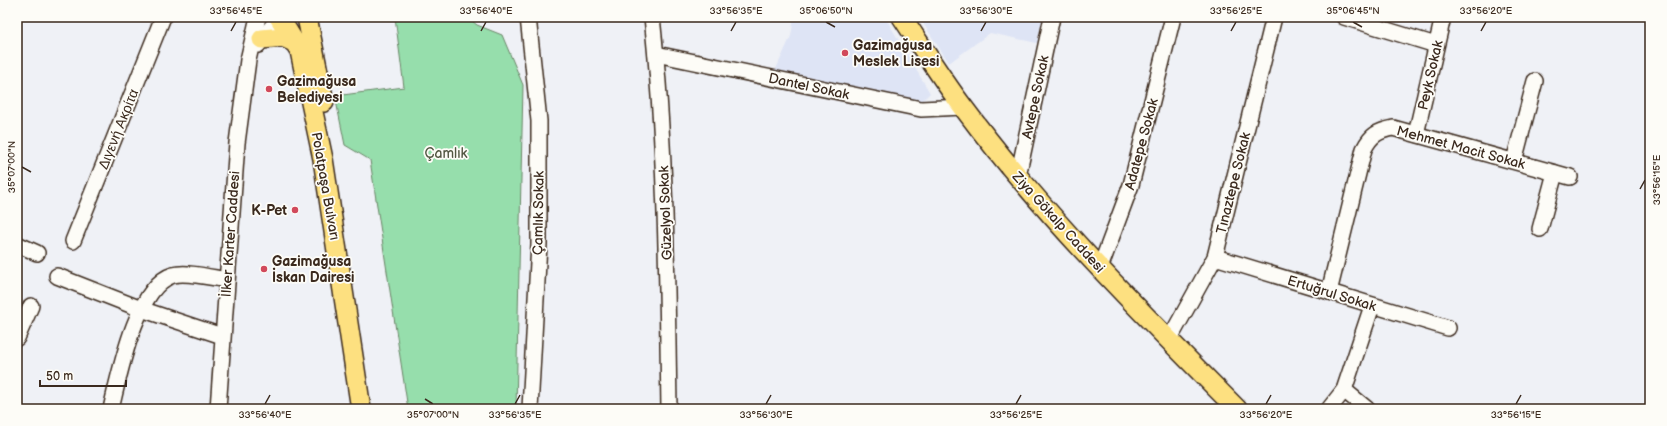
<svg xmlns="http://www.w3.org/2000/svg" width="1667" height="426" font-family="'Balsamiq Sans',sans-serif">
	<rect width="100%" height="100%" fill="#eff1f6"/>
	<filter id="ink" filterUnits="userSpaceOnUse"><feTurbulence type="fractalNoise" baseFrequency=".025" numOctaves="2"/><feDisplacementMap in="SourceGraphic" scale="8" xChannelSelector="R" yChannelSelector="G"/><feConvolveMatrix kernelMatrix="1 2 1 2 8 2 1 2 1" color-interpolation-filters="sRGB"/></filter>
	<g filter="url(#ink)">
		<g fill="#dee4f5">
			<polygon points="794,17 885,17 930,93 920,103 775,71 791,36"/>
			<polygon points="919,17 1043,17 1037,43 990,33 949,63"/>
		</g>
		<polygon fill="#96deac" stroke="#688465" points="395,17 467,17 477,25 502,35 523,85 516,409 408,409 370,160 345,145 335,96 404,87"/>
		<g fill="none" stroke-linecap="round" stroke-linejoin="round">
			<g stroke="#3b2a1e" stroke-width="18">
				<g id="minor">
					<polyline points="528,17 539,121 539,244 530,409"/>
					<path d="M652,17c14,130 15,261 17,392"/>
					<polyline points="1344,17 1436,45"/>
					<polyline points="258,45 279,17"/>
					<polyline points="656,54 921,109 963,107"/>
					<polyline points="1416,134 1443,17"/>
					<polyline points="1514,161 1535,81"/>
					<polyline points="1018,176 1052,17"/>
					<polyline points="1540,229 1555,173"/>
					<polyline points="73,241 163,17"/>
					<polyline points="17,244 37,253"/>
					<polyline points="1215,257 1448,328"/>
					<polyline points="1100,268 1131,185 1173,17"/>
					<polyline points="57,276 141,309 222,336"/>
					<path d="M1329,292l35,-143c7,-14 14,-18 29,-21l177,49"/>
					<polyline points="17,338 31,306"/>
					<polyline points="1169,340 1215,257 1274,17"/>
					<polyline points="1344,390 1367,409"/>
					<path d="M111,409c8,-33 25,-123 62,-134 14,-4 40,3 54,5"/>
					<polyline points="218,409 237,143 248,60 258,17"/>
					<polyline points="1329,409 1344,390 1372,306"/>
				</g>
			</g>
			<g stroke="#3b2a1e" stroke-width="22">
				<g id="major">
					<polyline points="279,17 300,51 323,159 361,409"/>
					<polyline points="307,17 324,102"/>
					<path d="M902,17c20,30 39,61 61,90 81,109 179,206 274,302"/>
					<polyline points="262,39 283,37 294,42"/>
				</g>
			</g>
			<use href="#minor" stroke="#fdfcf7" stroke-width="15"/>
			<use href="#major" stroke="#fde080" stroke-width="19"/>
		</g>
	</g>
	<path fill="none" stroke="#3b2a1e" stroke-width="1.5" d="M826,22l9,5M1353,22l9,5M231,31l5,-9M481,31l5,-9M731,31l5,-9M981,31l5,-9M1231,31l5,-9M1481,31l5,-9M22,167l9,5M1640,189l5,-9M425,399l8,5M265,404l5,-9M515,404l5,-9M766,404l5,-9M1016,404l5,-9M1266,404l5,-9M1516,404l5,-9"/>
	<g fill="#d1495b" stroke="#fdfcf7" stroke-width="1.5">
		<circle cx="845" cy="53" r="4"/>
		<circle cx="269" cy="89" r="4"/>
		<circle cx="295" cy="210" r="4"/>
		<circle cx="264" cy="269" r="4"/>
	</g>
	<g text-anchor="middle" stroke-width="3.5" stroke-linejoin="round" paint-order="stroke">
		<g font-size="14" font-weight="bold" fill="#3b2a1e" stroke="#fdfcf7" text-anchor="start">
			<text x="853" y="50">Gazimağusa<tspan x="853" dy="16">Meslek Lisesi</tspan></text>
			<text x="277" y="86">Gazimağusa<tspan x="277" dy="16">Belediyesi</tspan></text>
			<text x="287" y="215" text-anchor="end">K-Pet</text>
			<text x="272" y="266">Gazimağusa<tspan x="272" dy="16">İskan Dairesi</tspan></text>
		</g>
		<g font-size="14" fill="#3b2a1e" stroke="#fdfcf7">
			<text transform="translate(1430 75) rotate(-77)" y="5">Peyk Sokak</text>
			<text transform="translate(809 86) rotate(12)" y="5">Dantel Sokak</text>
			<text transform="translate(1035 97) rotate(-78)" y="5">Avtepe Sokak</text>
			<text transform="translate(118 129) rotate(-68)" y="5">Διγενή Ακρίτα</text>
			<text transform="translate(1141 144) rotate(-75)" y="5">Adatepe Sokak</text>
			<text transform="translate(1461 147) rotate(15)" y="5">Mehmet Macit Sokak</text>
			<text transform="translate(1233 183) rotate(-76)" y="5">Tınaztepe Sokak</text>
			<text transform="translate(326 186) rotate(80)" y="5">Polatpaşa Bulvarı</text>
			<text transform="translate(538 213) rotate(-89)" y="5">Çamlık Sokak</text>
			<text transform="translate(665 213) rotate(-92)" y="5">Güzelyol Sokak</text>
			<text transform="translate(1059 222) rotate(48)" y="5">Ziya Gökalp Caddesi</text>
			<text transform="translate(230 234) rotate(-86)" y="5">İlker Karter Caddesi</text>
			<text transform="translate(1332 293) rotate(17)" y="5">Ertuğrul Sokak</text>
		</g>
		<g font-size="14" fill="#525742" stroke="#fdfcf7">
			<text x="446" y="158">Çamlık</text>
		</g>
	</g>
	<rect width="1667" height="426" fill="none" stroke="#fdfcf7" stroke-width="44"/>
	<path d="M40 380v6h86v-6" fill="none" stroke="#3b2a1e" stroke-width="2"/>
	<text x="46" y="380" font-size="12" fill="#3b2a1e" stroke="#fdfcf7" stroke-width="3" paint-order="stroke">50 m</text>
	<rect x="22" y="22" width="1623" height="382" fill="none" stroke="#3b2a1e" stroke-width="1.5"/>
	<g font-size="10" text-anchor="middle" fill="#3b2a1e">
		<text x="236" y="14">33°56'45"E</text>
		<text x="486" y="14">33°56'40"E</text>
		<text x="736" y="14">33°56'35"E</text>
		<text x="826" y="14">35°06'50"N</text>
		<text x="986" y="14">33°56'30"E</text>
		<text x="1236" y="14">33°56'25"E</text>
		<text x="1353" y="14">35°06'45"N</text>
		<text x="1486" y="14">33°56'20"E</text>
		<text transform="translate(11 167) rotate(-90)" y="4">35°07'00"N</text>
		<text transform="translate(1656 180) rotate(-90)" y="4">33°56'15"E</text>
		<text x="265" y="418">33°56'40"E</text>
		<text x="433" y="418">35°07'00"N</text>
		<text x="515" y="418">33°56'35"E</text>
		<text x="766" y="418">33°56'30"E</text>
		<text x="1016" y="418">33°56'25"E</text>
		<text x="1266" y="418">33°56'20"E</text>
		<text x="1516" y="418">33°56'15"E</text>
	</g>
</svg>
